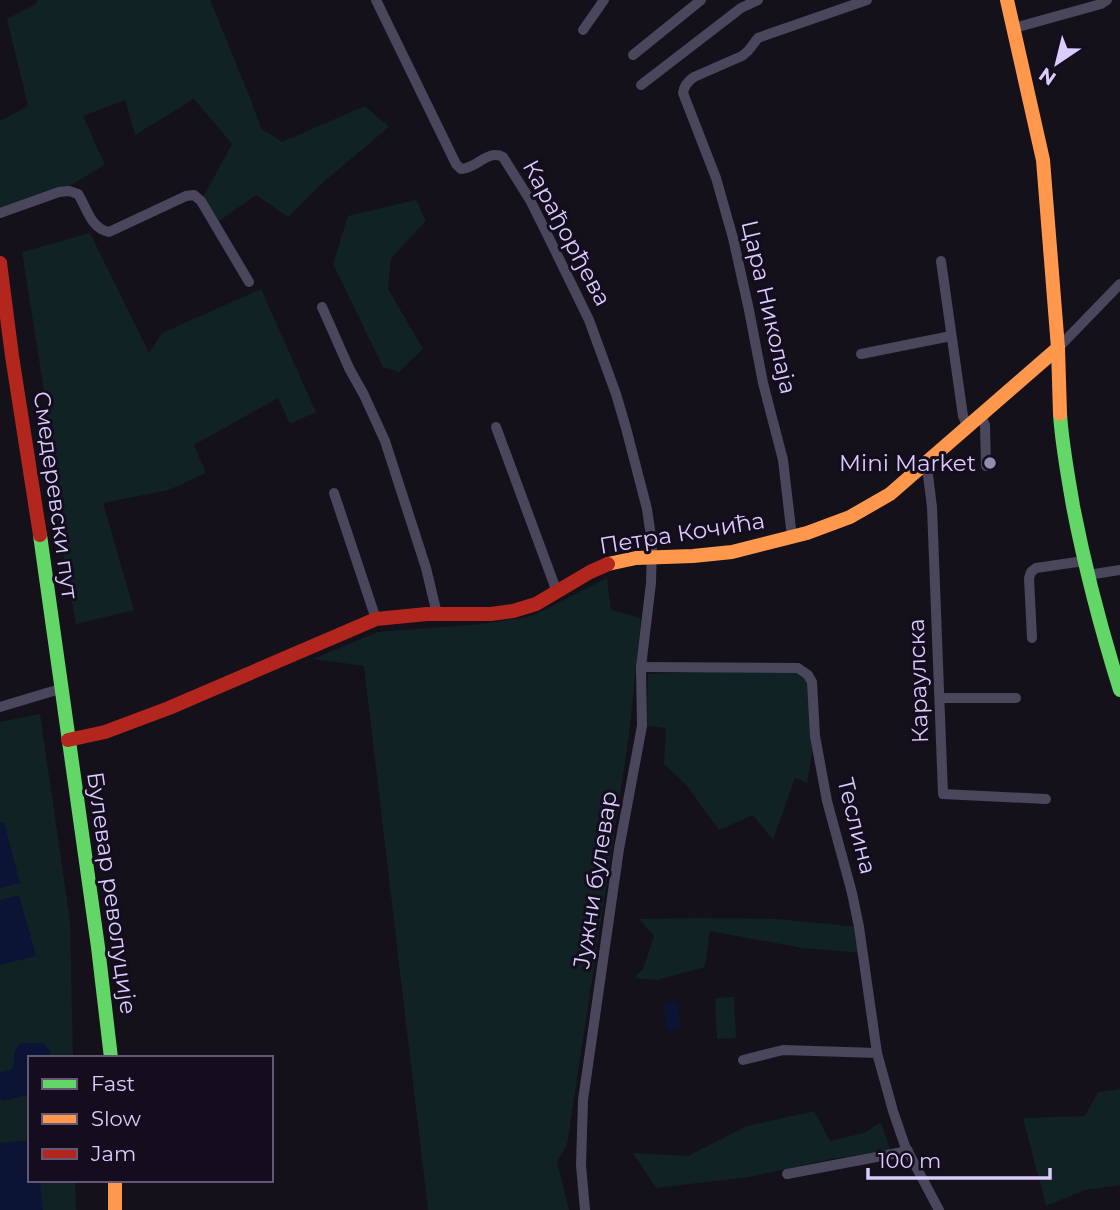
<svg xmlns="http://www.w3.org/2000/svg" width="1120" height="1210" font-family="Montserrat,sans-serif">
	<rect width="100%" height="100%" fill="#14111a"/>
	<g fill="#112225">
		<polygon points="38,0 210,0 251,100 261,128 282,142 365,106 389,127 320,185 288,217 256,195 215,224 201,201 232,144 194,99 135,135 125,100 83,116 105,165 59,192 0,213 0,121 28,106 7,19 36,4"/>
		<polygon points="416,200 426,221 391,258 388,289 423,349 399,372 383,367 333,264 348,216"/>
		<polygon points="90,233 149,353 162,333 261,289 316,412 290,424 278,398 194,445 206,473 169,490 103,503 134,610 76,624 56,513 63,511 22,252"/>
		<polygon points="607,578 611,610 641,618 629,735 567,1145 557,1162 569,1210 428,1210 364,666 313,659 378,632 483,624 532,616"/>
		<polygon points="798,668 808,675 815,736 807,783 795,778 773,840 753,815 719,830 687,786 664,764 666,728 647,726 648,674"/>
		<polygon points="40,714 70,921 73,1058 30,1058 30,1180 75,1180 76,1210 0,1210 0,722"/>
		<polygon points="699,918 777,919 859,927 863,953 802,948 710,931 705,967 657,980 634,978 643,969 654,936 639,919"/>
		<polygon points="734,997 736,1038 717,1039 715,998"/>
		<polygon points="1120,1089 1120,1185 1085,1190 1046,1206 1023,1118 1085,1116 1098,1092"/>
		<polygon points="814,1111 830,1141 864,1133 881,1122 890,1150 831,1159 749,1177 656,1188 633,1153 688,1156 747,1126"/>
	</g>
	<g fill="#0c1436">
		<polygon points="4,822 20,883 0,888 0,823"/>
		<polygon points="19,895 36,956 0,965 0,900"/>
		<polygon points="678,1002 680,1029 666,1030 664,1003"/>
		<path d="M22,1043h22l6,8 1,7h-21v36l-26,7 -4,-2v-27l11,-2c7,-10 -2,-18 11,-27z"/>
		<polygon points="17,1141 30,1141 30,1180 40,1180 43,1210 0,1210 0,1143"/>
	</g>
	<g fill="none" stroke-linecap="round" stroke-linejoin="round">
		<g stroke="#4a465b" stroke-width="10">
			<path d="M376,0l80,164 5,5c17,-1 26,-20 42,-12l27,43 17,34 42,86 27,74 10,34 21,81 5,35 -1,39 -10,84 1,59 -23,123 -36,251 -2,65 4,45"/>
			<polyline points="1014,28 1101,4 1107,0"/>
			<polyline points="583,30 604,0"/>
			<polyline points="633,55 701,0"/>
			<polyline points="641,85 741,8 758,0"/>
			<path d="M0,213l59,-21 10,-1 9,3c9,14 13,35 31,38l77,-36 8,-1 7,6 48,81"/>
			<polyline points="941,261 963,416 967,425"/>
			<polyline points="322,307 349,368 364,395 385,441 426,568 437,614"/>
			<polyline points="1058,348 1120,284"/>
			<polyline points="861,354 951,336"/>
			<polyline points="980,415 985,425 986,466"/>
			<polyline points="496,427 557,592"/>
			<polyline points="922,465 928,475 932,507 943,794 1046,799"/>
			<polyline points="334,493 376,619"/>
			<path d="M792,537l-9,-77 -20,-77 -14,-73 -16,-72 -17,-60 -33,-85c1,-8 5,-12 11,-16l48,-21 6,-5 10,-13 8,-3 101,-35"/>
			<polyline points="1088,575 1120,570"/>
			<polyline points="1032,638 1029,578 1031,572 1036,568 1084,561"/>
			<polyline points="641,667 798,668 808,675 812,682 815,736 827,801 852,893 859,927 877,1053 893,1111 905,1146 939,1210"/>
			<polyline points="940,698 1016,698"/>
			<polyline points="0,707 60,689"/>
			<polyline points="743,1060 783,1050 877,1053"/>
			<polyline points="787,1174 908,1151"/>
		</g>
		<g stroke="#63d668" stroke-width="14">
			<path d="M1060,414c2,31 8,62 13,92 12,62 28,123 47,184"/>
			<polyline points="40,535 98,947 111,1058"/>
		</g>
		<g stroke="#ff974d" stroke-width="14">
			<polyline points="1007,0 1043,160 1058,348 1060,414"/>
			<polyline points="608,564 636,558 693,556 732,552 807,533 850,517 890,494 1058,348"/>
			<polyline points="115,1180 115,1210"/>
		</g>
		<g stroke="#b3261e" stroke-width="14">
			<polyline points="0,263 12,356 40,535"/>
			<polyline points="68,740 105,732 169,708 376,619 427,614 491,614 513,611 536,604 590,572 608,564"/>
		</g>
	</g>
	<circle fill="#958bad" stroke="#130d1e" stroke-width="2.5" cx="990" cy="463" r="7"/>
	<g text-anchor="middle" stroke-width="6" stroke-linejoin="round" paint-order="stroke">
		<g font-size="23" fill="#daccfc" stroke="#130d1e">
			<text transform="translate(567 233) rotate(62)" y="8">Карађорђева</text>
			<text transform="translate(769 307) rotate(77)" y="8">Цара Николаја</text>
			<text transform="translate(56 495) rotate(82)" y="8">Смедеревски пут</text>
			<text transform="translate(682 533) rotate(-9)" y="8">Петра Кочића</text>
			<text transform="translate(918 681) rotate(-92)" y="8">Караулска</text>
			<text transform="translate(857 826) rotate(76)" y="8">Теслина</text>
			<text transform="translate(595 880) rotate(-81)" y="8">Јужни булевар</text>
			<text transform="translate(112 893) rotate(82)" y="8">Булевар револуције</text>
		</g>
		<g font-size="23" fill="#daccfc" stroke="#130d1e" text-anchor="end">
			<text x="976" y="471">Mini Market</text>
		</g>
	</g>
	<rect x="28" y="1056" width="245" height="126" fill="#130d1e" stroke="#635977" stroke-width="2"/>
	<rect x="42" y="1079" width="35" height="10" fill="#63d668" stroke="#635977" stroke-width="2"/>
	<text x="91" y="1091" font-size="21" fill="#daccfc">Fast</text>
	<rect x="42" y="1114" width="35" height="10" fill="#ff974d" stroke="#635977" stroke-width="2"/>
	<text x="91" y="1126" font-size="21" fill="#daccfc">Slow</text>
	<rect x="42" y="1149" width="35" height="10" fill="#b3261e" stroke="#635977" stroke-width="2"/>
	<text x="91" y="1161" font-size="21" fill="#daccfc">Jam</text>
	<g transform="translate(1057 63) rotate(215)" stroke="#130d1e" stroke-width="5" paint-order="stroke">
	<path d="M0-5L12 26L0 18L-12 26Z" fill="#daccfc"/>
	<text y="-10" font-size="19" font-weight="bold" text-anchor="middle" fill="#daccfc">N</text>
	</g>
	<path d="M868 1168v10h182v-10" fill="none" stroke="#daccfc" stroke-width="3.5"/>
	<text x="878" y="1168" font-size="21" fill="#daccfc" stroke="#130d1e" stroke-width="5" paint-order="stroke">100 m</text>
</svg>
